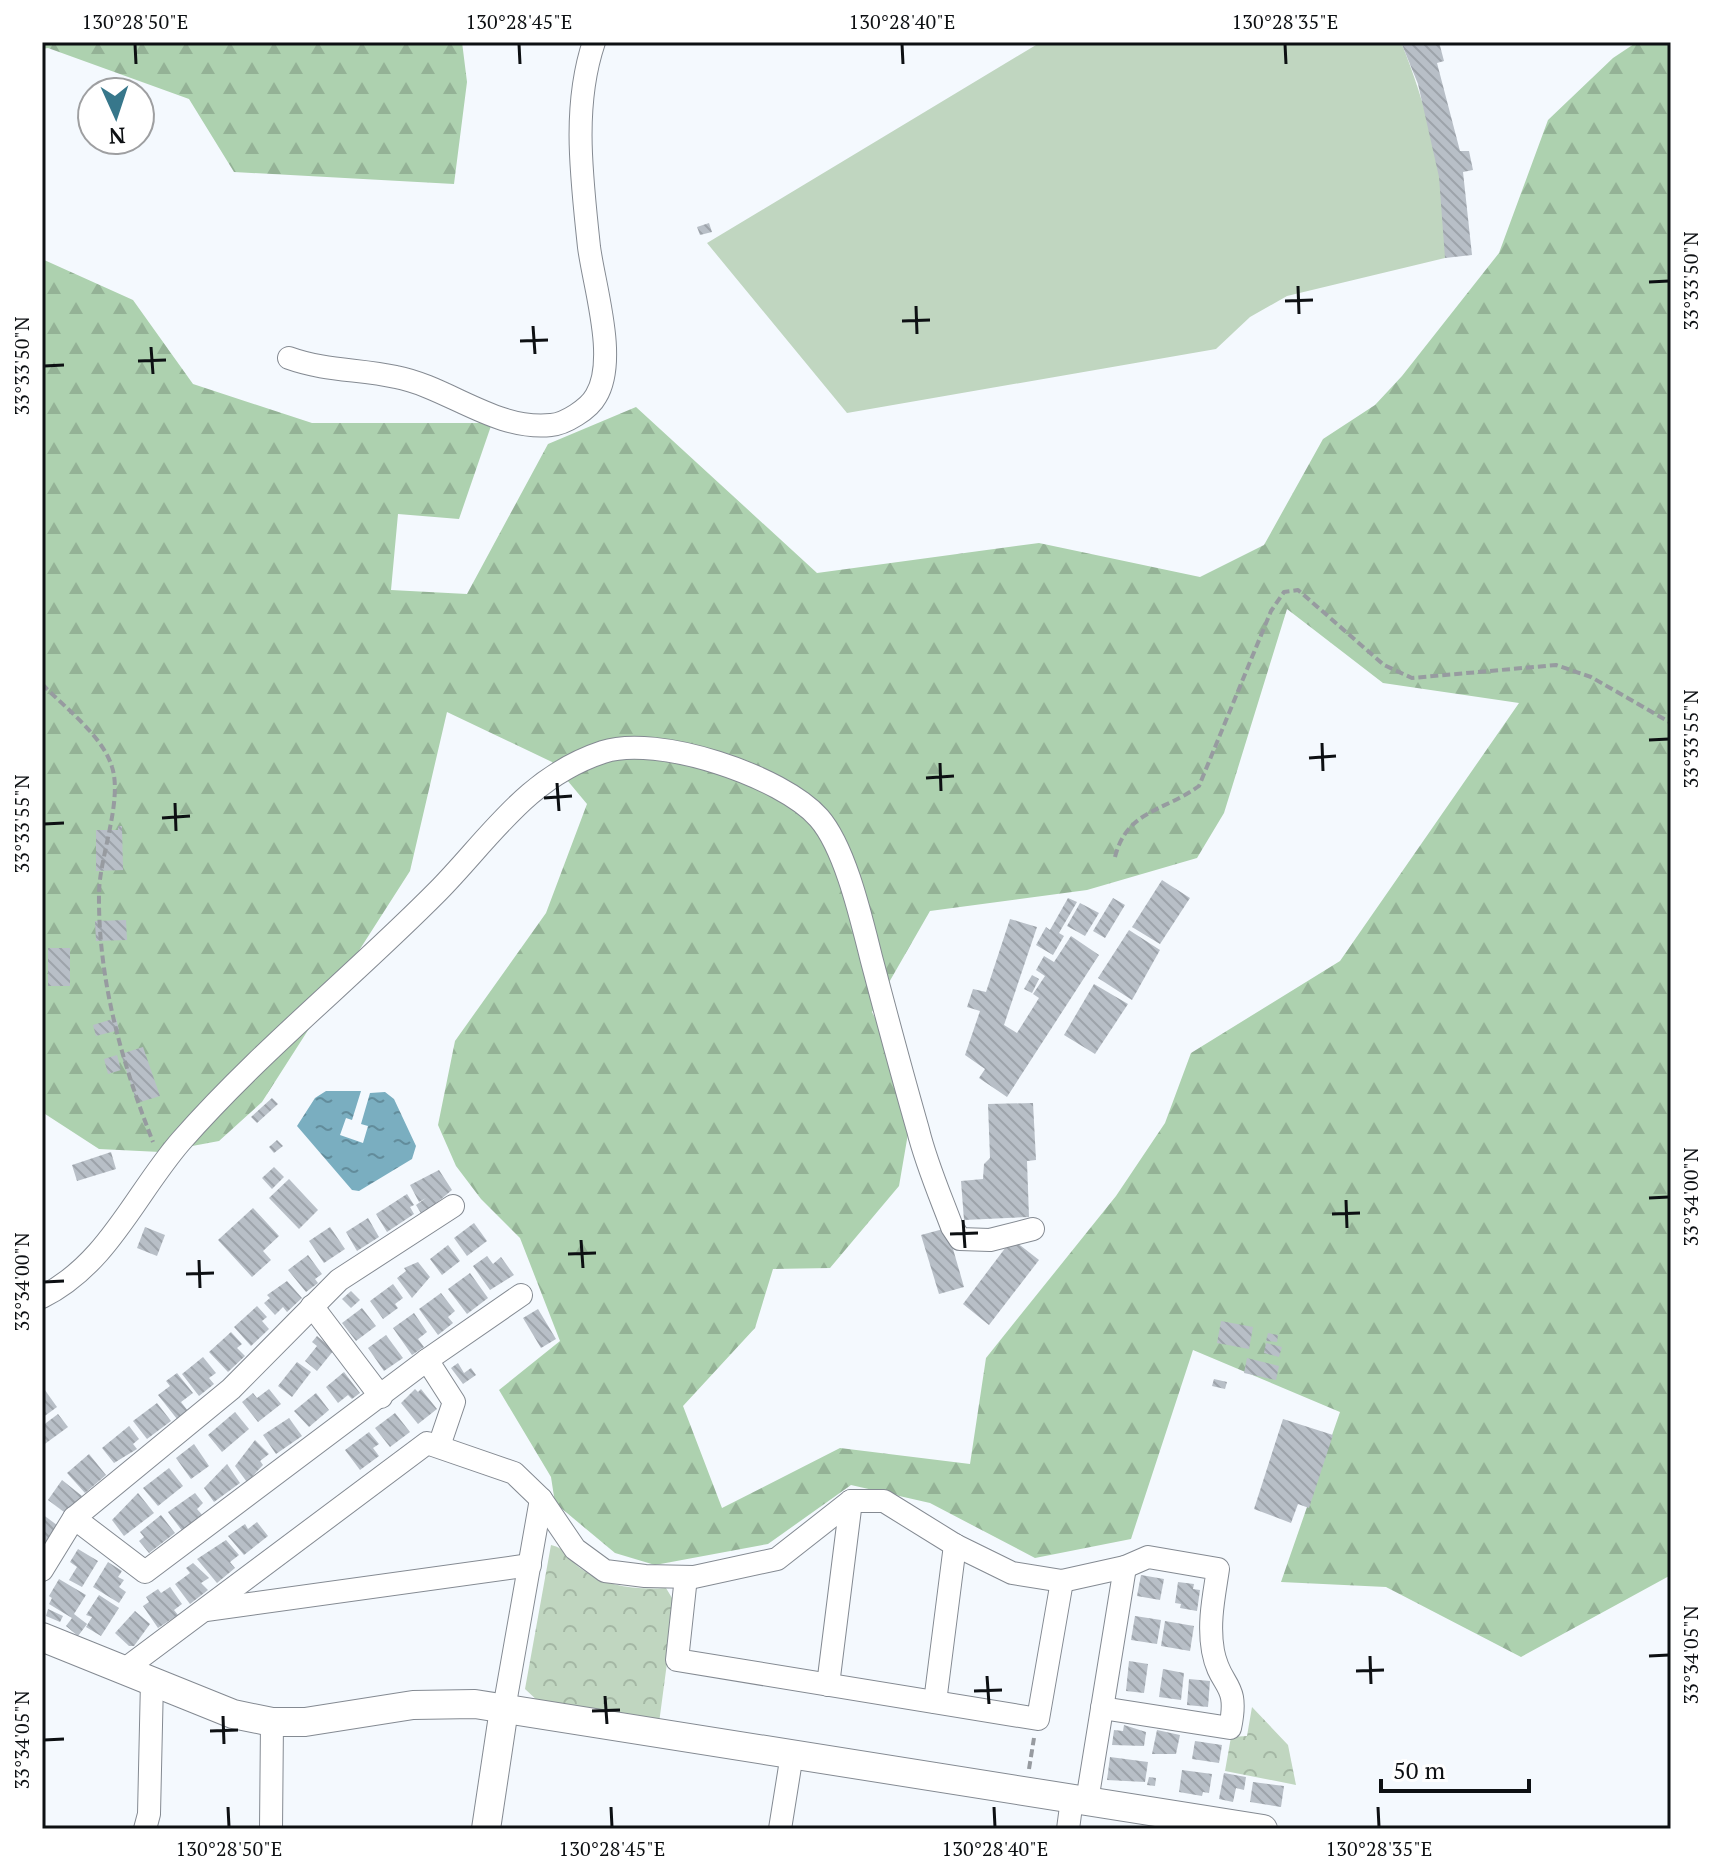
<svg xmlns="http://www.w3.org/2000/svg" width="1713" height="1871" font-family="'PT Serif',serif">
	<defs>
		<pattern id="forest-firs" width="22" height="20" patternUnits="userSpaceOnUse" patternTransform="scale(2)"><rect width="22" height="20" fill="#add1af"/><path d="M5 1l3.5 6h-7zM16 11l3.5 6h-7z" fill="#94b296"/></pattern>
		<pattern id="park-crowns" width="20" height="18" patternUnits="userSpaceOnUse" patternTransform="scale(2)"><rect width="20" height="18" fill="#c0d6c0"/><path d="M2 6a3 3 0 1 1 6 0M12 15a3 3 0 1 1 6 0" fill="none" stroke="#a4b7a4"/></pattern>
		<pattern id="water-ripples" width="26" height="14" patternUnits="userSpaceOnUse" patternTransform="scale(2)"><rect width="26" height="14" fill="#7aaec0"/><path d="M2 4q2-2 4 0t4 0M15 11q2-2 4 0t4 0" fill="none" stroke="#628c9b"/></pattern>
		<pattern id="building-back-hatch" width="6" height="6" patternUnits="userSpaceOnUse" patternTransform="scale(2)"><rect width="6" height="6" fill="#b8bfc7"/><path d="M-1 5l2 2M0 0l6 6M5-1l2 2" fill="none" stroke="#9da3aa"/></pattern>
	</defs>
	<rect width="100%" height="100%" fill="#f4f9fe"/>
	<path fill="#c0d6c0" d="M1041,42h360c27,67 47,144 44,216l-158,38 -37,21 -34,32 -369,64 -140,-170z"/>
	<g fill="url(#forest-firs)" fill-rule="evenodd">
		<polygon points="42,42 462,42 467,82 454,184 234,172 189,99 48,48 42,49"/>
		<path d="M1637,42h34v1533l-150,82 -135,-70 -105,-5 59,-170 -147,-62 -62,189 -96,19 -105,-55 -79,-18 -83,59 -113,21 -40,-12 -60,-50 -4,-26 -52,-87 61,-49 -40,-103 -39,-39 -25,-33 -18,-41 17,-84 91,-128 41,-109 -35,-42 -105,-50 -37,159 -148,231 -43,39 -59,11 -61,-3 -57,-37v-853l91,41 60,84 119,39h180l-33,96 -61,-5 -7,76 76,4 81,-150 88,-37 181,166 222,-30 161,34 64,-32 59,-106 52,-34 27,-29 97,-123 49,-133 65,-62zM1287,609l96,74 136,20 -179,258 -149,92 -26,70 -49,73 -130,162 -16,106 -130,-16 -118,60 -39,-102 72,-78 18,-59 57,-1 69,-82 16,-93 -43,-81 58,-101 157,-21 110,-32 27,-45z"/>
	</g>
	<g fill="url(#park-crowns)">
		<path d="M551,1545c15,3 17,14 29,23 26,19 56,22 86,20l9,15 -16,120 -120,-21 -14,-13z"/>
		<polygon points="1252,1707 1288,1745 1296,1785 1225,1771 1231,1737 1247,1736"/>
	</g>
	<polygon fill="url(#water-ripples)" points="326,1091 361,1091 352,1120 346,1118 340,1135 363,1143 368,1126 361,1124 370,1093 385,1092 394,1099 416,1146 412,1159 359,1191 352,1190 297,1126 315,1098"/>
	<g fill="url(#building-back-hatch)">
		<polygon points="1401,42 1439,42 1444,61 1437,63 1460,151 1469,151 1473,170 1463,172 1472,255 1445,258 1439,177 1418,84"/>
		<polygon points="709,223 712,232 700,235 697,227"/>
		<polygon points="118,826 122,826 123,870 96,871 96,830 118,830"/>
		<polygon points="1162,880 1190,898 1160,944 1132,927"/>
		<polygon points="1068,898 1077,902 1059,933 1064,936 1053,955 1036,945 1046,927 1050,930"/>
		<polygon points="1113,898 1125,905 1105,938 1093,931"/>
		<polygon points="1080,903 1099,913 1085,936 1067,926"/>
		<polygon points="1010,919 1037,927 1004,1025 1017,1033 1039,998 1033,994 1045,976 1036,970 1044,956 1054,962 1071,936 1099,955 1007,1097 979,1078 985,1069 965,1055 980,1011 967,1007 973,989 986,992"/>
		<polygon points="126,920 127,940 96,941 95,921"/>
		<polygon points="1129,930 1160,950 1132,1000 1098,978"/>
		<rect x="48" y="948" width="22" height="38"/>
		<polygon points="1032,975 1039,979 1032,993 1024,989"/>
		<polygon points="1094,984 1128,1004 1095,1054 1064,1035"/>
		<polygon points="116,1018 119,1030 96,1036 93,1025"/>
		<polygon points="143,1047 160,1096 137,1103 121,1054"/>
		<polygon points="117,1055 121,1070 108,1074 104,1059"/>
		<polygon points="272,1098 278,1104 257,1123 251,1117"/>
		<polygon points="1033,1103 1036,1160 1027,1161 1029,1217 964,1220 961,1181 983,1179 984,1164 990,1158 988,1104"/>
		<polygon points="277,1140 283,1146 274,1153 269,1147"/>
		<polygon points="111,1152 116,1169 77,1181 72,1165"/>
		<polygon points="274,1167 284,1177 272,1189 262,1178"/>
		<polygon points="439,1170 452,1190 422,1215 416,1205 426,1198 419,1202 410,1185"/>
		<polygon points="289,1179 318,1210 299,1229 269,1198"/>
		<polygon points="407,1194 414,1205 410,1207 414,1214 387,1232 376,1214"/>
		<polygon points="253,1208 279,1236 263,1251 271,1260 252,1277 218,1240"/>
		<polygon points="368,1218 379,1237 357,1251 346,1232"/>
		<polygon points="474,1223 487,1241 467,1256 454,1238"/>
		<polygon points="145,1227 165,1235 157,1256 137,1248"/>
		<polygon points="330,1227 345,1249 324,1263 309,1241"/>
		<polygon points="947,1228 964,1287 939,1294 921,1235"/>
		<polygon points="1012,1239 1039,1260 989,1325 963,1304"/>
		<polygon points="448,1245 460,1261 442,1275 430,1259"/>
		<polygon points="308,1255 322,1274 315,1279 318,1283 306,1292 288,1270"/>
		<polygon points="487,1256 493,1264 501,1257 514,1275 490,1290 473,1266"/>
		<polygon points="418,1262 430,1277 412,1298 397,1278 406,1271 404,1268"/>
		<polygon points="470,1273 488,1298 467,1314 448,1289"/>
		<polygon points="287,1281 302,1298 287,1312 283,1307 275,1315 264,1303 270,1298 267,1295"/>
		<polygon points="393,1284 403,1298 395,1304 398,1308 383,1319 370,1301"/>
		<polygon points="351,1291 360,1300 351,1308 342,1299"/>
		<polygon points="441,1293 455,1311 448,1317 453,1323 438,1335 419,1309"/>
		<polygon points="257,1306 267,1317 262,1321 269,1329 251,1346 234,1327"/>
		<polygon points="362,1308 376,1326 356,1341 342,1323"/>
		<polygon points="538,1309 556,1339 541,1348 523,1318"/>
		<polygon points="414,1313 427,1332 418,1339 424,1347 412,1355 393,1328"/>
		<polygon points="1221,1321 1253,1327 1249,1349 1217,1343"/>
		<polygon points="231,1332 242,1344 237,1348 245,1356 228,1372 209,1352"/>
		<polygon points="1268,1333 1278,1335 1277,1342 1266,1341"/>
		<polygon points="386,1335 403,1358 384,1371 368,1348"/>
		<polygon points="317,1336 334,1350 317,1371 305,1361 317,1346 312,1342"/>
		<polygon points="1266,1343 1282,1347 1279,1357 1264,1353"/>
		<polygon points="203,1357 216,1373 209,1378 214,1384 199,1396 182,1374"/>
		<polygon points="1247,1358 1279,1366 1276,1380 1244,1373"/>
		<polygon points="297,1362 311,1372 292,1397 278,1386"/>
		<polygon points="458,1363 464,1373 471,1368 476,1375 463,1384 451,1368"/>
		<polygon points="344,1372 360,1393 352,1399 348,1395 338,1403 326,1387"/>
		<polygon points="177,1373 193,1393 181,1402 188,1411 177,1419 158,1395 170,1386 166,1381"/>
		<polygon points="1214,1379 1227,1382 1225,1389 1212,1386"/>
		<polygon points="42,1386 57,1407 42,1418"/>
		<polygon points="269,1389 281,1404 258,1422 242,1402 253,1393 257,1398"/>
		<polygon points="415,1389 418,1392 421,1389 437,1409 418,1424 401,1403"/>
		<polygon points="316,1393 329,1410 309,1427 294,1411"/>
		<polygon points="157,1403 171,1421 147,1439 133,1421"/>
		<polygon points="235,1412 249,1429 222,1452 208,1435"/>
		<polygon points="395,1413 410,1432 390,1447 375,1428"/>
		<polygon points="58,1414 68,1427 42,1446 42,1426"/>
		<polygon points="289,1418 302,1436 276,1454 263,1435"/>
		<polygon points="1283,1419 1333,1435 1309,1508 1298,1504 1291,1523 1254,1509"/>
		<polygon points="129,1426 139,1439 133,1444 137,1449 114,1463 102,1448"/>
		<polygon points="369,1432 379,1444 373,1448 379,1456 360,1470 345,1450"/>
		<polygon points="255,1440 269,1454 260,1461 263,1465 247,1482 235,1466"/>
		<polygon points="194,1444 209,1466 191,1479 176,1458"/>
		<polygon points="89,1454 106,1475 85,1493 67,1473"/>
		<polygon points="227,1464 240,1483 214,1502 204,1488"/>
		<polygon points="169,1468 183,1486 158,1506 143,1488"/>
		<polygon points="62,1480 82,1496 68,1515 48,1500"/>
		<polygon points="138,1493 154,1513 124,1536 112,1520"/>
		<polygon points="195,1493 203,1503 197,1509 203,1516 183,1532 168,1512"/>
		<polygon points="42,1514 61,1528 42,1553"/>
		<polygon points="161,1515 175,1533 149,1553 139,1541 144,1537 140,1532"/>
		<polygon points="257,1522 268,1536 244,1555 228,1536 245,1524 248,1529"/>
		<polygon points="226,1540 239,1555 230,1562 235,1568 217,1583 197,1559"/>
		<polygon points="78,1549 98,1561 82,1587 69,1580 77,1567 70,1562"/>
		<polygon points="108,1562 122,1571 118,1577 124,1580 119,1587 126,1592 119,1603 93,1587"/>
		<polygon points="193,1563 209,1578 201,1583 208,1590 190,1604 175,1584 190,1573 186,1568"/>
		<polygon points="1141,1575 1164,1579 1160,1600 1137,1596"/>
		<polygon points="59,1579 86,1595 74,1614 87,1624 78,1636 66,1626 72,1618 49,1604 52,1598 49,1596"/>
		<polygon points="1178,1582 1194,1584 1193,1589 1200,1590 1197,1611 1180,1608 1181,1604 1175,1603"/>
		<polygon points="170,1587 182,1604 174,1610 178,1615 158,1628 143,1606 149,1602 146,1597 158,1589 161,1593"/>
		<polygon points="99,1595 119,1608 101,1636 86,1627 92,1617 86,1615"/>
		<polygon points="48,1609 63,1616 60,1622 46,1616"/>
		<polygon points="135,1611 150,1624 134,1646 129,1646 115,1633"/>
		<polygon points="1135,1616 1161,1620 1157,1644 1131,1640"/>
		<polygon points="1165,1621 1194,1626 1190,1651 1161,1646"/>
		<polygon points="1129,1661 1148,1664 1144,1693 1126,1691"/>
		<polygon points="1163,1669 1184,1673 1181,1700 1159,1697"/>
		<polygon points="1189,1679 1210,1681 1208,1707 1187,1705"/>
		<polygon points="1124,1725 1146,1732 1144,1746 1112,1745 1114,1730 1123,1731"/>
		<polygon points="1157,1730 1180,1735 1176,1754 1152,1754"/>
		<polygon points="1195,1741 1222,1745 1219,1763 1192,1759"/>
		<polygon points="1110,1757 1148,1762 1145,1782 1107,1780"/>
		<polygon points="1182,1770 1212,1774 1209,1793 1203,1792 1202,1796 1179,1792"/>
		<polygon points="1224,1773 1246,1777 1244,1790 1236,1788 1233,1802 1219,1799"/>
		<polygon points="1149,1777 1156,1778 1155,1786 1147,1785"/>
		<polygon points="1253,1782 1284,1786 1281,1807 1250,1802"/>
	</g>
	<g fill="none" stroke-linecap="round" stroke-linejoin="round">
		<g stroke="#848a92" stroke-width="24">
			<g id="minor">
				<path d="M289,358c36,13 70,11 107,19 52,10 100,54 155,48 14,-1 38,-16 45,-29 22,-36 -2,-110 -7,-149 -7,-68 -17,-140 5,-205"/>
				<path d="M42,1297c66,-33 93,-103 139,-156 79,-90 173,-165 257,-250 52,-53 89,-114 165,-139 54,-18 179,24 216,66 27,31 43,104 53,143 15,57 30,113 46,169 8,33 22,65 34,97l8,12 30,1 43,-11"/>
				<polyline points="312,1306 381,1397"/>
				<polyline points="427,1360 454,1402 439,1446"/>
				<polyline points="74,1518 145,1572 427,1360 521,1295"/>
				<polyline points="42,1570 74,1518 231,1389 339,1280 453,1206"/>
				<polyline points="686,1577 677,1660 1038,1719 1062,1581"/>
				<polyline points="206,1610 530,1565"/>
				<path d="M125,1669l302,-226 87,30 27,26 34,50 30,22 40,5 49,1 83,-18 74,-58h33l71,44 57,28 50,8 63,-14 23,-10 70,12c-4,27 -10,54 -5,82 7,38 27,30 17,77l-128,-20"/>
				<polyline points="828,1685 851,1501"/>
				<polyline points="935,1702 955,1545"/>
				<polyline points="504,1709 541,1499"/>
				<polyline points="1087,1801 1125,1567"/>
				<polyline points="145,1829 149,1814 152,1681"/>
				<polyline points="271,1829 272,1722"/>
				<polyline points="780,1829 792,1754"/>
				<polyline points="1068,1829 1072,1799"/>
			</g>
		</g>
		<g stroke="#848a92" stroke-width="30">
			<g id="tertiary">
				<polyline points="42,1637 233,1714 272,1722 305,1722 413,1705 475,1704 1263,1829"/>
				<polyline points="486,1829 504,1709"/>
			</g>
		</g>
		<g stroke="#979ba0" stroke-width="4" stroke-dasharray="8 4" stroke-linecap="butt">
			<path d="M42,684c22,23 61,52 70,83 11,34 -13,91 -13,127 -1,86 23,169 54,248"/>
			<path d="M1115,857c12,-47 48,-45 84,-71l72,-175 13,-19 14,-2 86,75 28,13 144,-13 35,12 80,46"/>
			<polyline points="1029,1769 1034,1738"/>
		</g>
		<use href="#minor" stroke="#fff" stroke-width="22"/>
		<use href="#tertiary" stroke="#fff" stroke-width="28"/>
	</g>
	<path fill="none" stroke="#0d1013" stroke-width="3" d="M135,44l1,20M519,44l1,20M902,44l1,20M1285,44l1,20M1649,282l20,-1M1298,286l1,28M1285,301l28,-1M916,306l1,28M902,321l28,-1M533,326l2,28M520,341l28,-1M151,347l2,27M138,361l28,-1M44,366l20,-1M1649,740l20,-1M1322,743l1,28M1309,758l27,-2M940,763l1,28M926,778l28,-2M557,783l2,28M544,798l28,-2M175,803l1,28M162,818l28,-2M44,824l20,-1M1649,1198l20,-1M1346,1200l1,28M1332,1214l28,-1M963,1220l2,28M950,1234l28,-1M581,1240l2,28M568,1254l28,-1M199,1260l1,28M186,1274l28,-1M44,1282l20,-1M1370,1656l1,28M1649,1656l20,-1M1356,1671l28,-1M987,1676l2,28M974,1691l28,-1M605,1696l2,28M592,1711l28,-1M223,1716l1,28M210,1731l28,-1M44,1740l20,-1M228,1807l1,20M611,1807l1,20M994,1807l1,20M1378,1807l1,20"/>
	<rect width="1713" height="1871" fill="none" stroke="#ffffff" stroke-width="88"/>
	<g transform="translate(116 116) rotate(177)"><circle r="38" fill="#ffffff" stroke="#9e9fa1" stroke-width="2"/>
	<path d="M0-6L14 30L0 20L-14 30Z" fill="#37778b"/>
	<text y="-12" font-size="22" font-weight="bold" text-anchor="middle" fill="#0d1013">N</text>
	</g>
	<path d="M1381 1779v12h148v-12" fill="none" stroke="#0d1013" stroke-width="4"/>
	<text x="1393" y="1779" font-size="24" fill="#0d1013" stroke="#ffffff" stroke-width="6" paint-order="stroke">50 m</text>
	<rect x="44" y="44" width="1625" height="1783" fill="none" stroke="#0d1013" stroke-width="3"/>
	<g font-size="20" text-anchor="middle" fill="#0d1013">
		<text x="135" y="29">130°28'50"E</text>
		<text x="519" y="29">130°28'45"E</text>
		<text x="902" y="29">130°28'40"E</text>
		<text x="1285" y="29">130°28'35"E</text>
		<text transform="translate(1691 281) rotate(-90)" y="7">33°33'50"N</text>
		<text transform="translate(22 366) rotate(-90)" y="7">33°33'50"N</text>
		<text transform="translate(1691 739) rotate(-90)" y="7">33°33'55"N</text>
		<text transform="translate(22 824) rotate(-90)" y="7">33°33'55"N</text>
		<text transform="translate(1691 1197) rotate(-90)" y="7">33°34'00"N</text>
		<text transform="translate(22 1282) rotate(-90)" y="7">33°34'00"N</text>
		<text transform="translate(1691 1655) rotate(-90)" y="7">33°34'05"N</text>
		<text transform="translate(22 1740) rotate(-90)" y="7">33°34'05"N</text>
		<text x="229" y="1856">130°28'50"E</text>
		<text x="612" y="1856">130°28'45"E</text>
		<text x="995" y="1856">130°28'40"E</text>
		<text x="1379" y="1856">130°28'35"E</text>
	</g>
</svg>
